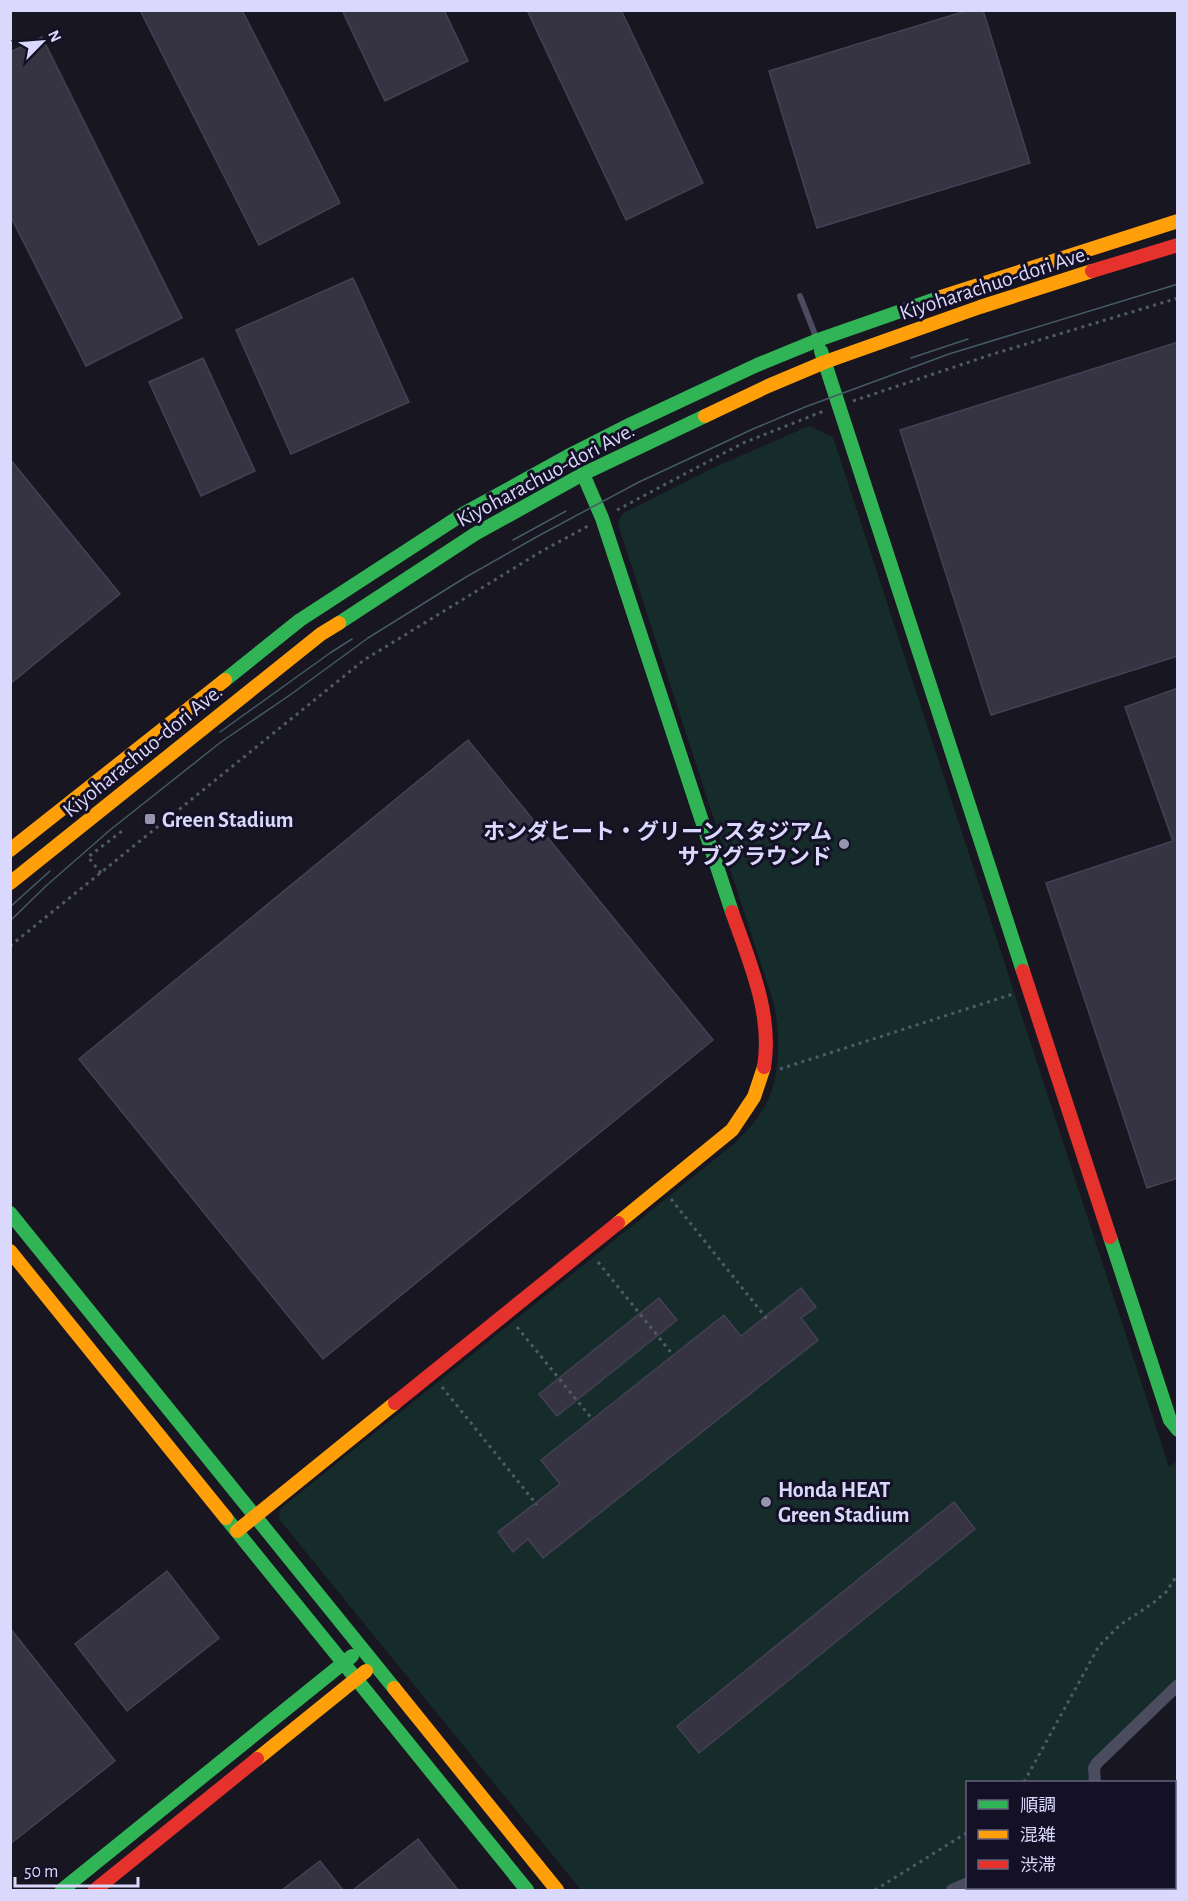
<svg xmlns="http://www.w3.org/2000/svg" width="1188" height="1901" font-family="'Alegreya Sans','Noto Sans JP',sans-serif">
	<rect width="100%" height="100%" fill="#181621"/>
	<path fill="#152c2b" d="M809,426l24,11 336,1030 8,-6v219l-85,84 -2,18h-122l-1,97 -22,11h-364l-302,-371 1,-10 455,-366c12,-12 24,-25 32,-41 14,-29 13,-67 7,-98l-156,-480 4,-10 95,-48z"/>
	<g fill="#363443" stroke="#444154" stroke-width="1.5">
		<polygon points="140,10 242,10 340,203 259,245"/>
		<polygon points="342,10 444,10 468,61 385,101"/>
		<polygon points="527,10 621,10 703,183 626,220"/>
		<polygon points="969,10 983,10 1030,163 817,228 769,71"/>
		<polygon points="42,37 182,318 86,366 10,215 10,52"/>
		<polygon points="353,278 409,402 291,454 236,330"/>
		<polygon points="1178,342 1178,656 991,715 900,430"/>
		<polygon points="203,358 255,471 201,496 149,382"/>
		<polygon points="10,459 120,594 10,684"/>
		<polygon points="1178,688 1178,1178 1147,1188 1046,883 1173,841 1125,707"/>
		<polygon points="468,740 713,1040 323,1359 79,1059"/>
		<polygon points="801,1288 816,1307 801,1318 818,1340 543,1558 528,1539 513,1552 498,1532 560,1484 541,1460 724,1315 741,1336"/>
		<polygon points="659,1298 677,1320 557,1416 539,1394"/>
		<polygon points="954,1502 975,1529 699,1753 677,1726"/>
		<polygon points="167,1571 219,1638 127,1711 75,1644"/>
		<polygon points="10,1628 115,1761 10,1844"/>
		<polygon points="418,1839 458,1890 353,1890"/>
		<polygon points="320,1861 343,1890 282,1890"/>
	</g>
	<g fill="none" stroke-linecap="round" stroke-linejoin="round">
		<g stroke="#4e5c68" stroke-width="3" stroke-dasharray="3 4.5" stroke-linecap="butt">
			<polyline points="853,401 990,355 1178,298"/>
			<polyline points="617,510 743,443 824,411"/>
			<polyline points="101,873 88,857 122,831"/>
			<polyline points="10,946 364,660 542,551 588,526"/>
			<polyline points="780,1069 1013,994"/>
			<polyline points="671,1199 767,1319"/>
			<polyline points="598,1262 673,1355"/>
			<polyline points="517,1327 592,1419"/>
			<polyline points="442,1387 537,1505"/>
			<polyline points="1024,1782 1099,1646 1120,1625 1153,1603 1166,1592 1178,1574"/>
			<polyline points="875,1890 968,1832"/>
		</g>
		<polyline stroke="#4c4c61" stroke-width="6" points="800,296 816,337"/>
		<g stroke="#4c4c61" stroke-width="12">
			<polyline points="1095,1782 1094,1768 1097,1763 1178,1685"/>
			<polyline points="952,1890 968,1883"/>
		</g>
		<g stroke="#30b455" stroke-width="14">
			<polyline points="821,351 1023,971"/>
			<polyline points="583,474 602,518 732,912"/>
			<polyline points="339,623 475,534 583,474 705,416"/>
			<polyline points="225,680 300,620 463,514 572,454 631,424 757,365 818,340 941,297"/>
			<polyline points="10,1213 394,1688"/>
			<polyline points="1110,1237 1170,1420 1178,1430"/>
			<polyline points="226,1518 527,1890"/>
			<polyline points="62,1890 352,1656"/>
		</g>
		<g stroke="#ff9f0a" stroke-width="14">
			<polyline points="941,297 1178,221"/>
			<polyline points="705,416 768,386 825,362 980,307 1092,271"/>
			<polyline points="10,850 225,680"/>
			<polyline points="10,883 321,634 339,623"/>
			<polyline points="618,1223 732,1130 754,1097 764,1067"/>
			<polyline points="10,1251 226,1518"/>
			<polyline points="237,1531 395,1403"/>
			<polyline points="394,1688 557,1890"/>
			<polyline points="257,1759 366,1671"/>
		</g>
		<g stroke="#e5322d" stroke-width="14">
			<polyline points="1092,271 1178,245"/>
			<path d="M732,912c17,49 41,102 32,155"/>
			<polyline points="1023,971 1110,1237"/>
			<polyline points="395,1403 618,1223"/>
			<polyline points="95,1890 257,1759"/>
		</g>
		<g stroke="#455a68" stroke-width="1.5">
			<polyline points="911,358 968,339"/>
			<polyline points="513,540 566,511"/>
			<polyline points="220,732 330,653 352,639"/>
			<polyline points="10,907 50,871"/>
			<polyline points="10,921 47,885 110,830 221,742 290,695 368,638 466,577 540,535 639,482 753,429 805,407 949,354 1178,284"/>
		</g>
	</g>
	<g fill="#9794b0" stroke="#141126" stroke-width="2">
		<rect x="144" y="813" width="12" height="12" rx="3"/>
		<circle cx="844" cy="844" r="6"/>
		<circle cx="766" cy="1502" r="6"/>
	</g>
	<g text-anchor="middle" stroke-width="6" stroke-linejoin="round" paint-order="stroke">
		<g font-size="22" fill="#dbd8fd" stroke="#141126">
			<text transform="translate(994 282) rotate(-18)" y="8">Kiyoharachuo-dori Ave.</text>
			<text transform="translate(545 474) rotate(-28)" y="8">Kiyoharachuo-dori Ave.</text>
			<text transform="translate(142 750) rotate(-39)" y="8">Kiyoharachuo-dori Ave.</text>
		</g>
		<g font-size="22" font-weight="bold" fill="#dbd8fd" stroke="#141126" text-anchor="start">
			<text x="162" y="827">Green Stadium</text>
			<text x="832" y="839" text-anchor="end">ホンダヒート・グリーンスタジアム<tspan x="832" dy="25">サブグラウンド</tspan></text>
			<text x="778" y="1497">Honda HEAT<tspan x="778" dy="25">Green Stadium</tspan></text>
		</g>
	</g>
	<rect width="1188" height="1901" fill="none" stroke="#dbd8fd" stroke-width="24"/>
	<rect x="966" y="1781" width="210" height="108" fill="#141126" stroke="#64617c" stroke-width="1.5"/>
	<rect x="978" y="1800" width="30" height="9" fill="#30b455" stroke="#64617c" stroke-width="1.5"/>
	<text x="1020" y="1811" font-size="18" fill="#dbd8fd">順調</text>
	<rect x="978" y="1830" width="30" height="9" fill="#ff9f0a" stroke="#64617c" stroke-width="1.5"/>
	<text x="1020" y="1841" font-size="18" fill="#dbd8fd">混雑</text>
	<rect x="978" y="1860" width="30" height="9" fill="#e5322d" stroke="#64617c" stroke-width="1.5"/>
	<text x="1020" y="1871" font-size="18" fill="#dbd8fd">渋滞</text>
	<g transform="translate(42 42) rotate(65)" stroke="#141126" stroke-width="4.5" paint-order="stroke">
	<path d="M0-4.5L10 22L0 15L-10 22Z" fill="#dbd8fd"/>
	<text y="-9" font-size="16" font-weight="bold" text-anchor="middle" fill="#dbd8fd">N</text>
	</g>
	<path d="M15 1877v9h123v-9" fill="none" stroke="#dbd8fd" stroke-width="3"/>
	<text x="24" y="1877" font-size="18" fill="#dbd8fd" stroke="#141126" stroke-width="4.5" paint-order="stroke">50 m</text>
</svg>
